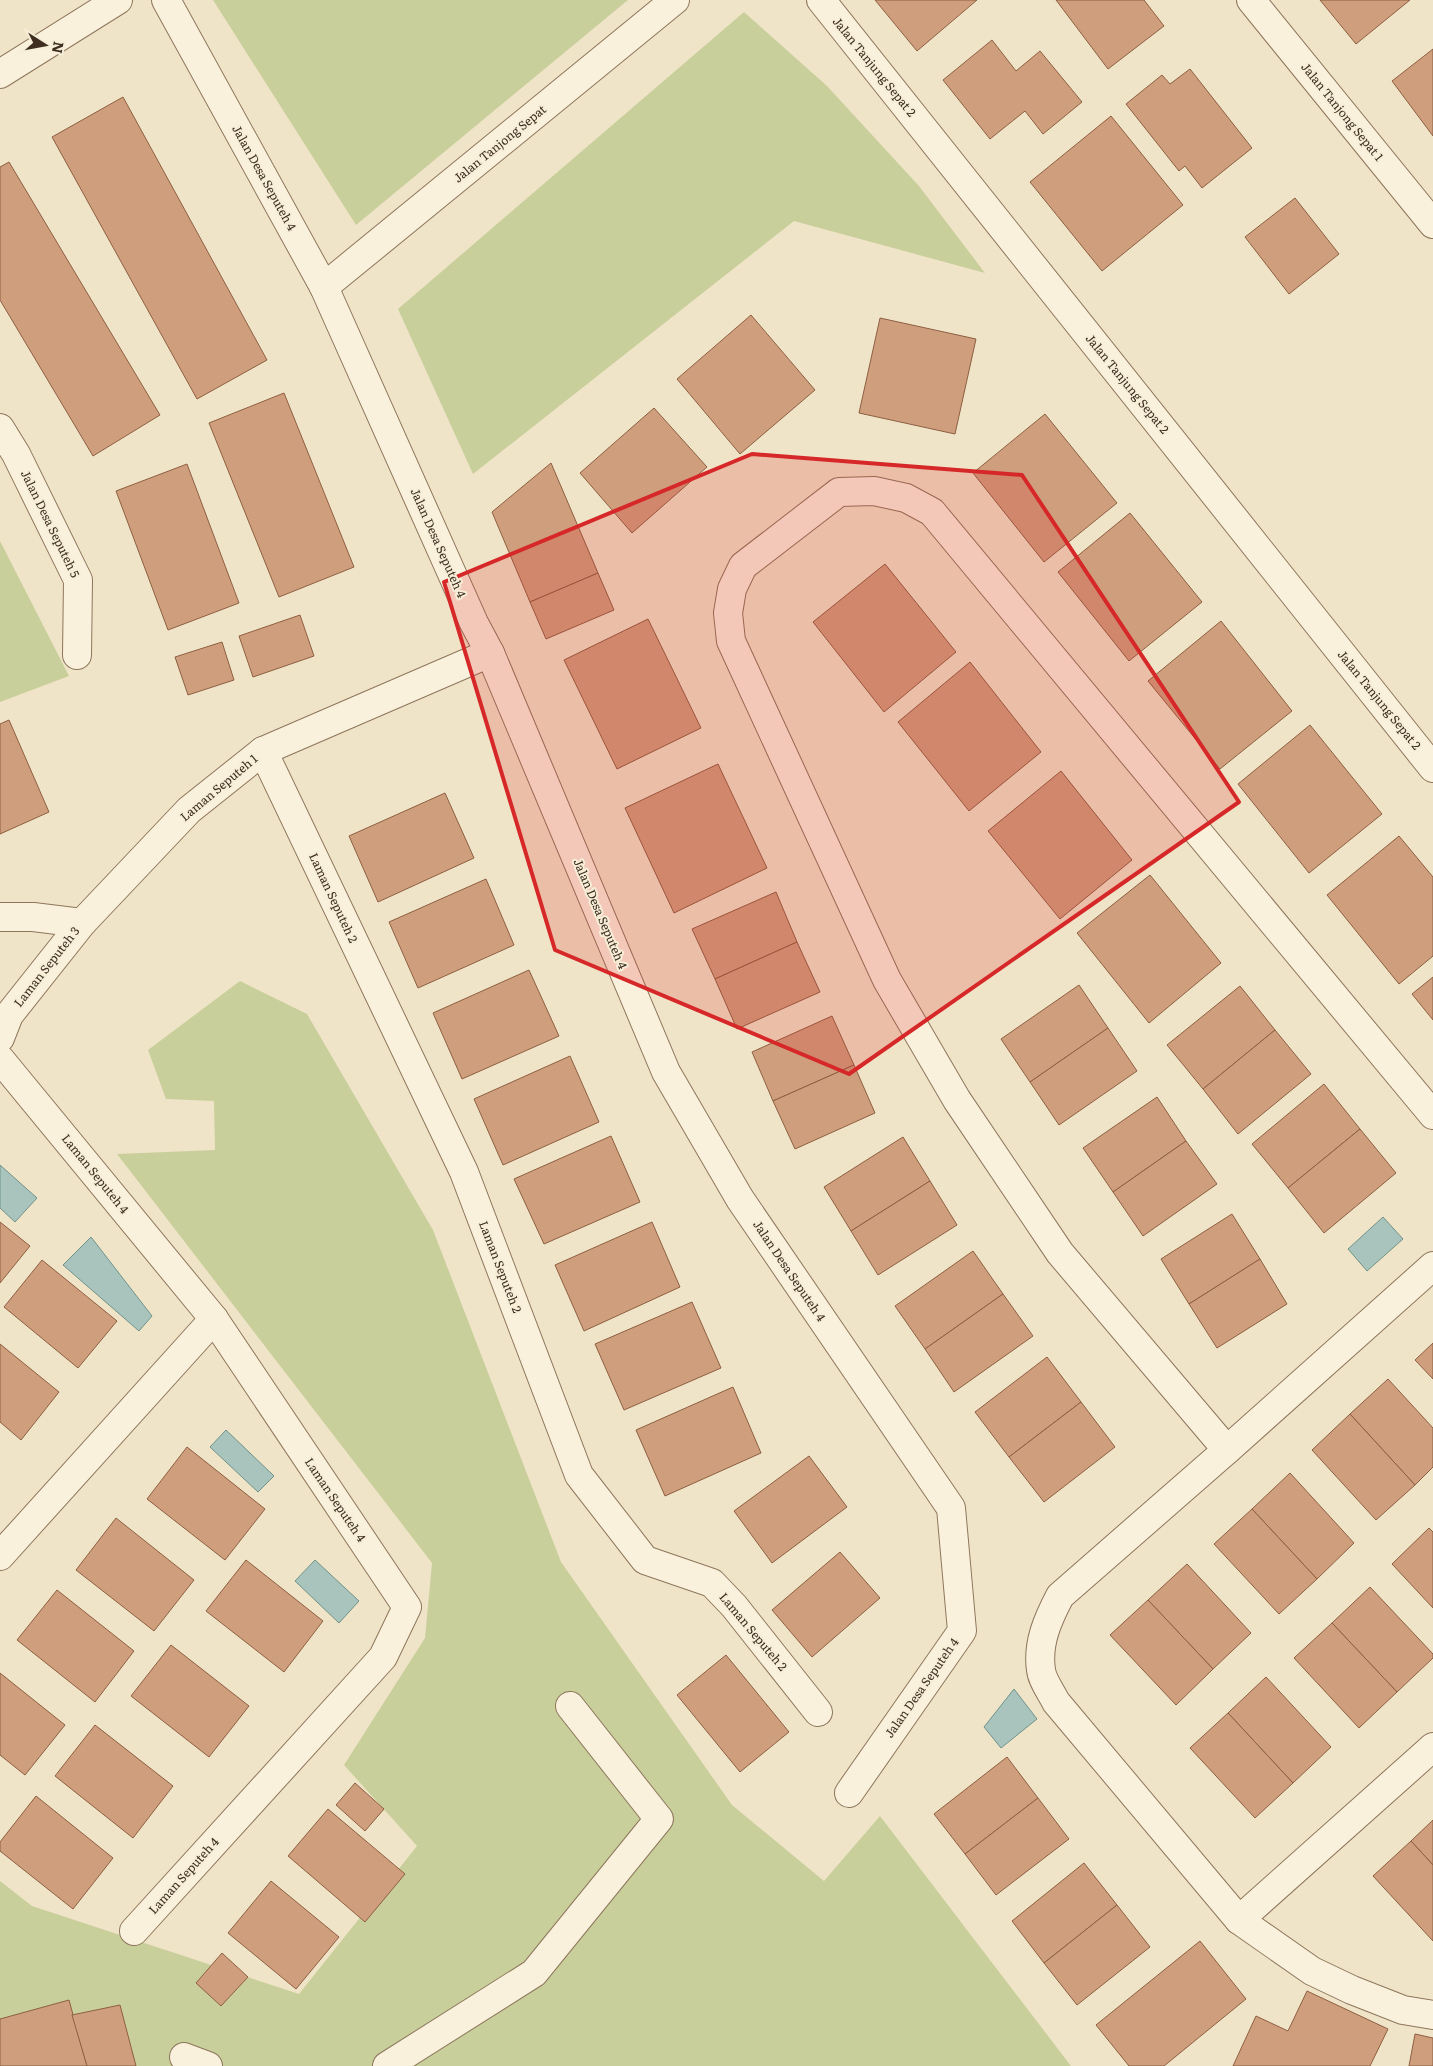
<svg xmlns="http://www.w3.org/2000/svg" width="1433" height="2066" font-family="Literata,serif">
	<rect width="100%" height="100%" fill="#f0e4c8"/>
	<g fill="#c9cf9b">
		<polygon points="213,0 628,0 356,225"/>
		<polygon points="744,12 827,86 919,186 985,273 794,221 473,474 398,309"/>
		<polygon points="0,541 69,676 0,702"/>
		<polygon points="240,981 307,1014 433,1230 561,1562 732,1805 824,1881 880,1816 1071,2066 0,2066 0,1881 32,1906 299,1994 417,1846 344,1765 425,1638 432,1563 117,1154 215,1150 214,1101 166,1099 148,1050"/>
	</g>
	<g fill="#a9c4bc" stroke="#6f938a">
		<polygon points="0,1165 37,1198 15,1222 0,1208"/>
		<polygon points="1383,1217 1403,1239 1367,1271 1348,1249"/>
		<polygon points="91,1237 152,1316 139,1331 63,1265"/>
		<polygon points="226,1430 274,1476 258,1492 210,1447"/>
		<polygon points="315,1560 359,1601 339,1623 295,1581"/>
		<polygon points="1014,1689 1037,1719 1001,1748 984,1727"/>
	</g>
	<g fill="#cf9f7d" stroke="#8d5f41">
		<polygon points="875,0 977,0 917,51"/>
		<polygon points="1056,0 1144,0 1164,26 1108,69"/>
		<polygon points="1320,0 1410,0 1356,44"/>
		<polygon points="992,40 1016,71 1040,51 1082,102 1043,134 1025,111 990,139 943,80"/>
		<polygon points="1433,49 1433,136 1392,81"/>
		<polygon points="1190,69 1252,148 1202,188 1185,166 1179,171 1126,104 1162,75 1170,84"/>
		<polygon points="123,97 267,360 197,399 52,137"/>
		<polygon points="1111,116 1183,205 1102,271 1030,182"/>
		<polygon points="9,162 160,415 93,456 0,300 0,167"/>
		<polygon points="1295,198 1339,254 1289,294 1245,237"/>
		<polygon points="751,315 815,390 740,454 677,379"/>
		<polygon points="880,318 976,339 955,434 859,413"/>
		<polygon points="284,393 354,567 279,597 209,423"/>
		<polygon points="654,408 707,467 632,533 580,473"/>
		<polygon points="1045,414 1117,503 1044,562 973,473"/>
		<polygon points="551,463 598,573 530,602 492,512"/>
		<polygon points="187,464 239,603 168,630 116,491"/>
		<polygon points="1130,513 1202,602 1129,661 1058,572"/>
		<polygon points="885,564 956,652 884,712 813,622"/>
		<polygon points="598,573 614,610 546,639 530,602"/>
		<polygon points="300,615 314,656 253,677 239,636"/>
		<polygon points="648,619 701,728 617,769 564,660"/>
		<polygon points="1221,621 1292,711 1220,769 1148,681"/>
		<polygon points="222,642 234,680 188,695 175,657"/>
		<polygon points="970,662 1041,752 969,811 898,722"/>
		<polygon points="9,720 49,812 0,834 0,724"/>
		<polygon points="1310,725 1382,814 1309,873 1238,784"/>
		<polygon points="718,764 767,868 674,913 625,808"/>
		<polygon points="1061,771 1132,860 1060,919 988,831"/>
		<polygon points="445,793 474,858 378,902 349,836"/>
		<polygon points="1399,836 1433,877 1433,956 1399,984 1327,895"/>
		<polygon points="1150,875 1221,963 1149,1023 1077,933"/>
		<polygon points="486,879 514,945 418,988 389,922"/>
		<polygon points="776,892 797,942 715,979 692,929"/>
		<polygon points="797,942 820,992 737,1029 715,979"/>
		<polygon points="529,970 559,1036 462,1079 433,1013"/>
		<polygon points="1433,977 1433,1020 1412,994"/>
		<polygon points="1079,985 1108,1028 1030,1082 1001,1039"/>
		<polygon points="1240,986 1275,1030 1203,1089 1167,1045"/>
		<polygon points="832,1016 854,1065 773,1101 752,1052"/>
		<polygon points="1108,1028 1137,1071 1059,1125 1030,1082"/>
		<polygon points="1275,1030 1311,1074 1238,1134 1203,1089"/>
		<polygon points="570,1056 599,1122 503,1165 474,1099"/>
		<polygon points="854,1065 875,1113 795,1149 773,1101"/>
		<polygon points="1324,1084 1360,1129 1288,1188 1252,1144"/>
		<polygon points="1157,1097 1186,1141 1113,1192 1083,1148"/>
		<polygon points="1360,1129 1396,1173 1324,1233 1288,1188"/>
		<polygon points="611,1136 640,1202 544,1244 514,1179"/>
		<polygon points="903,1137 930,1181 851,1231 824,1187"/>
		<polygon points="1186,1141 1217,1184 1143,1236 1113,1192"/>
		<polygon points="930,1181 957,1225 878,1275 851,1231"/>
		<polygon points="1232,1214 1260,1259 1189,1304 1161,1259"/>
		<polygon points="0,1222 30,1246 0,1283"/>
		<polygon points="652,1222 680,1287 584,1331 555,1265"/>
		<polygon points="973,1251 1003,1294 925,1349 895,1306"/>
		<polygon points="1260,1259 1287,1304 1217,1348 1189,1304"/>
		<polygon points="42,1260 117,1321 78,1368 4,1307"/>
		<polygon points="1003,1294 1033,1336 954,1392 925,1349"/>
		<polygon points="692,1302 721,1368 624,1410 595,1344"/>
		<polygon points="1433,1343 1433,1379 1415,1360"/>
		<polygon points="0,1344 59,1392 21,1440 0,1422"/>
		<polygon points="1047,1357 1081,1402 1009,1457 975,1412"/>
		<polygon points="1388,1379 1433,1428 1433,1467 1415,1485 1350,1414"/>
		<polygon points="733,1387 761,1453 665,1496 636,1430"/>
		<polygon points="1081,1402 1115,1447 1044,1502 1009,1457"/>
		<polygon points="1350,1414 1415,1485 1376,1520 1312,1450"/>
		<polygon points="187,1447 265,1509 225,1560 147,1499"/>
		<polygon points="809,1456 847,1507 772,1563 734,1511"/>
		<polygon points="1290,1473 1354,1543 1317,1579 1252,1509"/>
		<polygon points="1252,1509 1317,1579 1279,1614 1214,1544"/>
		<polygon points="116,1518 194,1580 154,1631 76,1570"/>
		<polygon points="1429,1528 1433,1532 1433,1608 1392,1564"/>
		<polygon points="840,1552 880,1598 812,1657 772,1610"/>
		<polygon points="246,1560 323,1621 284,1672 206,1611"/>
		<polygon points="1187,1564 1251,1633 1213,1669 1148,1600"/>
		<polygon points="1370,1587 1433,1654 1433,1658 1397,1692 1332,1623"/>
		<polygon points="57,1590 134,1651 95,1702 17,1640"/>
		<polygon points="1148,1600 1213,1669 1176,1705 1110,1635"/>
		<polygon points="1332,1623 1397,1692 1359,1728 1294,1658"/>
		<polygon points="171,1645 249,1706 209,1757 131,1696"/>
		<polygon points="726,1655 789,1732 740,1772 677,1695"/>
		<polygon points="0,1673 65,1725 25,1775 0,1755"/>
		<polygon points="1266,1677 1331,1747 1293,1783 1228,1713"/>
		<polygon points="1228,1713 1293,1783 1255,1818 1190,1748"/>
		<polygon points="95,1725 173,1786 133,1838 55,1776"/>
		<polygon points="1007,1757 1038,1798 965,1854 934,1814"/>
		<polygon points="355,1783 384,1809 365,1831 336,1805"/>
		<polygon points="36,1796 113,1858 73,1909 0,1851 0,1842"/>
		<polygon points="1038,1798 1069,1839 996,1895 965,1854"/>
		<polygon points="328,1809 405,1874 365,1922 288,1856"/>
		<polygon points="1433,1820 1433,1865 1411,1841"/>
		<polygon points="1411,1841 1433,1865 1433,1941 1373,1876"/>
		<polygon points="1084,1863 1117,1905 1044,1963 1012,1921"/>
		<polygon points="271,1881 339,1937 296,1989 228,1933"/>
		<polygon points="1117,1905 1150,1947 1077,2005 1044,1963"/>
		<polygon points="1200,1941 1246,1999 1164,2066 1129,2066 1096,2025"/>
		<polygon points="222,1953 248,1977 221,2006 196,1983"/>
		<polygon points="1307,1991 1388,2029 1370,2066 1233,2066 1256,2016 1288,2031"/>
		<polygon points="69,2000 87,2066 0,2066 0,2019"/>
		<polygon points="120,2005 136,2066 87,2066 72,2015"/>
		<polygon points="1415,2034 1433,2038 1433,2066 1409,2066"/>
	</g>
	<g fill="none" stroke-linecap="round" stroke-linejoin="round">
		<g stroke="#8d765c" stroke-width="30">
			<g id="minor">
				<polyline points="166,0 324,287 474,623 490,653 666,1072 740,1199 951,1508 962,1631 849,1793"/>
				<polyline points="821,0 1433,768"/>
				<polyline points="1251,0 1433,224"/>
				<polyline points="0,74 118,0"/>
				<polyline points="324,287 675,0"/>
				<polyline points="0,428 16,454 78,580 77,655"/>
				<polyline points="263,751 464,1172 579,1475 645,1560 712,1583 734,1606 818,1712"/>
				<polyline points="0,917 33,917 82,923"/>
				<polyline points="0,1038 9,1015 82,923 189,810 263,751 490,653"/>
				<polyline points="0,1059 214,1319 407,1607 383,1657 134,1931"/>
				<path d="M1433,1115l-501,-603 -26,-14 -32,-7 -35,1 -96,74 -11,23 -4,24 3,28 156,339 70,120 103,153 167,197 -167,146c-12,23 -23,47 -19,74 1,10 10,22 15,32l183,218 73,51 40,19 51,20 30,5"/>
				<polyline points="1227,1450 1433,1266"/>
				<polyline points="0,1556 214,1319"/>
				<polyline points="1239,1920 1433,1747"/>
				<polyline points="184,2057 208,2066"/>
				<polyline points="387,2066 534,1973 659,1819 570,1706"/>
			</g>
		</g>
		<use href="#minor" stroke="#faf1dc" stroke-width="28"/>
	</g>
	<path fill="#d62828" fill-opacity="0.2" stroke="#d62828" stroke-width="4" stroke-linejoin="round" d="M752,454l270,21 217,327 -390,272 -294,-124 -111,-368z"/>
	<g text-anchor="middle" stroke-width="4" stroke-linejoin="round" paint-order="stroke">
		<g font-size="12" fill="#3d2e20" stroke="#f7eed8">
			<text transform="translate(874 67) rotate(51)" y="4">Jalan Tanjung Sepat 2</text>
			<text transform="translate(1342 112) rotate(51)" y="4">Jalan Tanjong Sepat 1</text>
			<text transform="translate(500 144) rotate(-39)" y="4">Jalan Tanjong Sepat</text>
			<text transform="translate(264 178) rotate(61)" y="4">Jalan Desa Seputeh 4</text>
			<text transform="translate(1127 384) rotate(51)" y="4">Jalan Tanjung Sepat 2</text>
			<text transform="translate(50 524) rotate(64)" y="4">Jalan Desa Seputeh 5</text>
			<text transform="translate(438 543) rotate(66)" y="4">Jalan Desa Seputeh 4</text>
			<text transform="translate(1379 700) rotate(51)" y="4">Jalan Tanjung Sepat 2</text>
			<text transform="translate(219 788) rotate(-40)" y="4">Laman Seputeh 1</text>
			<text transform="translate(333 898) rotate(65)" y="4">Laman Seputeh 2</text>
			<text transform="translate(600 914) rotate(67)" y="4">Jalan Desa Seputeh 4</text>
			<text transform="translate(47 967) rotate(-52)" y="4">Laman Seputeh 3</text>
			<text transform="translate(95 1174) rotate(51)" y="4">Laman Seputeh 4</text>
			<text transform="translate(500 1267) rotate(69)" y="4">Laman Seputeh 2</text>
			<text transform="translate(789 1271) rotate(56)" y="4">Jalan Desa Seputeh 4</text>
			<text transform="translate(335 1500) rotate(56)" y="4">Laman Seputeh 4</text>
			<text transform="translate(753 1632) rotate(50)" y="4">Laman Seputeh 2</text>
			<text transform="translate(922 1688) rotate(-55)" y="4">Jalan Desa Seputeh 4</text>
			<text transform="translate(184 1876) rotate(-48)" y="4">Laman Seputeh 4</text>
		</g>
	</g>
	<g transform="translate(45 45) rotate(101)" stroke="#f7eed8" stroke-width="4" paint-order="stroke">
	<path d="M0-4L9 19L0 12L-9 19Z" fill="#3d2e20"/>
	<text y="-8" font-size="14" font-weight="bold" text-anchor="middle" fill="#3d2e20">N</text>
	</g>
</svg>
